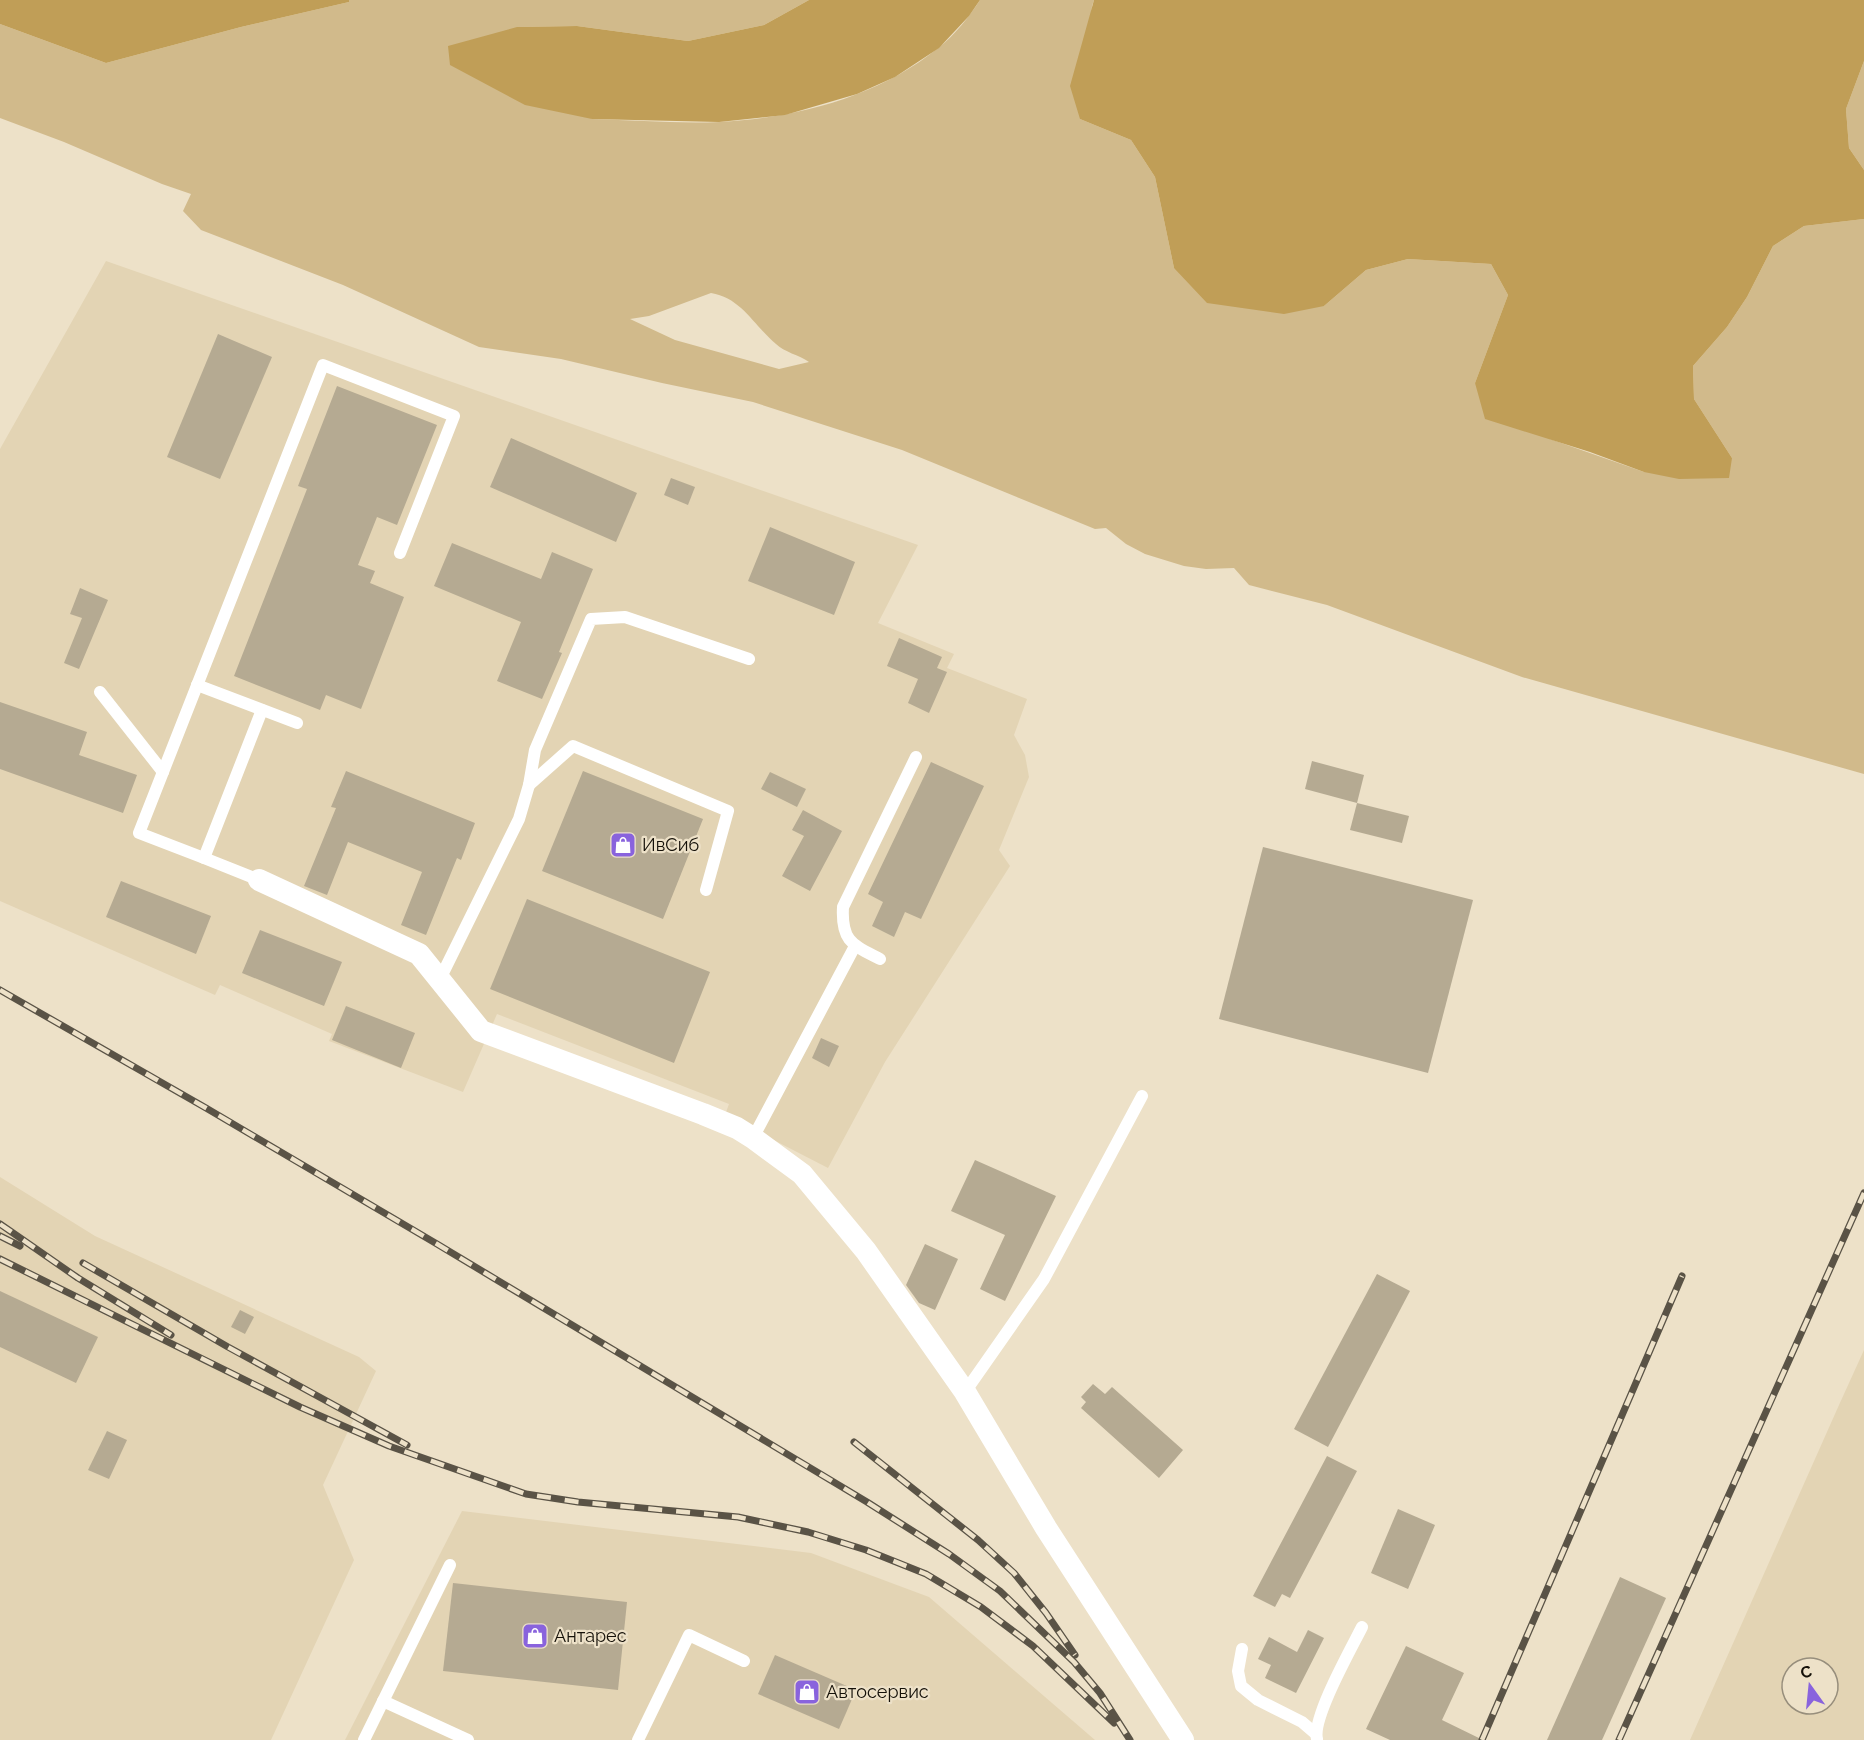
<svg xmlns="http://www.w3.org/2000/svg" width="1864" height="1740" font-family="Raleway,sans-serif">
	<rect width="100%" height="100%" fill="#ede1c8"/>
	<g fill="#e3d4b4" fill-rule="evenodd">
		<polygon points="106,261 918,545 878,623 954,654 947,668 1027,699 1014,735 1025,755 1029,777 999,850 1010,866 885,1062 828,1168 725,1115 729,1104 497,1014 463,1092 329,1041 332,1034 220,985 215,995 0,901 0,449"/>
		<polygon points="0,1177 95,1236 359,1357 376,1371 323,1485 354,1560 271,1740 0,1740"/>
		<path d="M1864,1350v390h-174l149,-335zM1792,1668h36v36h-36z"/>
		<polygon points="462,1511 811,1553 929,1597 1095,1740 345,1740"/>
	</g>
	<g fill="#d1ba8b" fill-rule="evenodd">
		<path d="M349,0h460l-45,25 -76,16 -111,-15 -60,1 75,92c43,1 86,5 128,3 76,-4 158,-25 218,-74 17,-13 31,-31 42,-48h114l-2,6 -12,113 51,21 24,37 19,91 150,38 42,-36 42,-11 83,5 17,31 -33,88 75,56 94,33 88,-14 -38,-59 -1,-33 34,-39 20,-30 26,-51 31,-20 60,-7v555l-342,-97 -195,-72 -78,-20 -15,-17 -28,1 -22,-3 -39,-12 -19,-10 -20,-16 -11,1 -193,-79 -149,-48 -91,-19 -101,-24 -82,-12 -136,-62 -142,-55 -18,-19 8,-17 -29,-10 -98,-42 -64,-24v-94l106,39 135,-36 108,-25zM711,293c31,5 43,33 65,51 8,8 23,11 33,18l-30,7 -104,-29 -45,-21 19,-3z"/>
		<polygon points="1864,61 1864,170 1849,148 1846,109"/>
	</g>
	<g fill="#c09e57">
		<polygon points="0,0 349,0 349,2 241,27 106,63 0,24"/>
		<polygon points="809,0 980,0 969,16 939,48 895,77 857,94 785,115 719,122 592,119 525,105 450,65 448,46 517,27 577,26 688,41 764,25"/>
		<polygon points="1094,0 1864,0 1864,61 1846,109 1849,148 1864,170 1864,219 1804,226 1773,246 1747,297 1727,327 1693,366 1694,399 1732,458 1729,478 1679,479 1644,472 1590,452 1485,419 1475,383 1508,295 1491,264 1408,259 1366,270 1324,306 1284,314 1207,303 1174,268 1155,177 1131,140 1080,119 1070,86"/>
	</g>
	<g fill="#b5aa92">
		<polygon points="218,334 272,357 220,479 167,457"/>
		<polygon points="337,386 437,425 397,525 377,517 358,565 375,571 370,583 404,597 361,709 326,695 320,710 234,676 307,489 298,486"/>
		<polygon points="511,438 637,493 616,542 490,487"/>
		<polygon points="671,478 695,487 688,505 664,495"/>
		<polygon points="770,527 855,562 834,615 748,581"/>
		<polygon points="452,543 541,579 552,552 593,569 559,652 562,653 542,699 497,681 521,622 434,586"/>
		<polygon points="80,588 108,600 79,669 64,663 82,618 70,614"/>
		<polygon points="899,638 942,657 937,668 947,672 929,713 908,703 918,679 887,666"/>
		<polygon points="0,702 87,732 79,755 137,775 123,813 0,769"/>
		<polygon points="1312,761 1364,775 1357,803 1305,789"/>
		<polygon points="931,762 984,786 921,919 905,912 894,937 872,926 883,902 868,894"/>
		<polygon points="346,771 475,823 461,860 457,858 426,935 401,925 422,872 348,842 327,895 304,886 336,808 331,807"/>
		<polygon points="583,771 703,819 663,919 542,871"/>
		<polygon points="770,772 806,789 797,807 761,789"/>
		<polygon points="1357,803 1409,816 1402,843 1350,830"/>
		<polygon points="803,810 842,831 810,891 782,876 804,836 792,830"/>
		<polygon points="1263,847 1473,900 1428,1073 1219,1019"/>
		<polygon points="121,881 211,916 196,954 106,917"/>
		<polygon points="527,899 710,972 674,1063 490,989"/>
		<polygon points="260,930 342,962 324,1006 242,973"/>
		<polygon points="346,1006 415,1033 401,1068 332,1040"/>
		<polygon points="821,1038 839,1046 829,1067 812,1058"/>
		<polygon points="975,1160 1056,1196 1005,1301 980,1289 1005,1235 951,1211"/>
		<polygon points="925,1244 958,1259 935,1310 919,1303 906,1285"/>
		<polygon points="1377,1274 1410,1291 1328,1447 1294,1429"/>
		<polygon points="0,1291 98,1337 76,1383 0,1347"/>
		<polygon points="240,1310 254,1317 245,1334 231,1327"/>
		<polygon points="1093,1384 1105,1394 1112,1387 1183,1450 1159,1478 1081,1408 1086,1402 1081,1397"/>
		<polygon points="107,1431 127,1440 109,1479 88,1470"/>
		<polygon points="1327,1456 1357,1471 1290,1598 1282,1594 1275,1607 1253,1596"/>
		<polygon points="1398,1509 1435,1525 1408,1589 1371,1573"/>
		<polygon points="1620,1577 1666,1598 1602,1740 1547,1740"/>
		<polygon points="453,1583 627,1602 618,1690 443,1671"/>
		<polygon points="1308,1630 1324,1638 1296,1693 1265,1678 1271,1665 1258,1659 1269,1637 1297,1652"/>
		<polygon points="1406,1646 1464,1673 1442,1720 1483,1740 1390,1740 1366,1729"/>
		<polygon points="775,1655 856,1690 839,1729 758,1694"/>
	</g>
	<g fill="none" stroke-linecap="round" stroke-linejoin="round">
		<g stroke="#fff" stroke-width="12">
			<polyline points="197,685 297,723"/>
			<polyline points="100,692 163,772"/>
			<polyline points="529,785 573,746 728,811 706,890"/>
			<polyline points="204,858 139,833 323,365 454,416 400,553"/>
			<polyline points="259,880 204,858 262,710"/>
			<path d="M880,959c-27,-14 -39,-17 -37,-52l73,-150"/>
			<polyline points="440,979 519,819 529,785 535,750 591,619 625,617 749,659"/>
			<polyline points="753,1138 855,946"/>
			<polyline points="965,1392 1044,1279 1142,1096"/>
			<polyline points="1242,1649 1238,1671 1241,1686 1258,1700 1302,1722 1316,1734"/>
			<polyline points="383,1701 468,1740"/>
			<path d="M1317,1739c-5,-21 34,-90 45,-112"/>
			<polyline points="364,1740 450,1565"/>
			<polyline points="638,1740 689,1635 744,1661"/>
		</g>
		<polyline stroke="#fff" stroke-width="22" points="259,880 419,954 481,1031 703,1114 737,1128 753,1138 802,1174 866,1251 965,1392 1046,1528 1183,1740"/>
		<g stroke="#5a5346" stroke-width="7">
			<g id="rail">
				<polyline points="0,990 206,1108 437,1244 867,1502 949,1554 1000,1591 1074,1662 1100,1693 1130,1740"/>
				<polyline points="0,1224 78,1278 171,1335"/>
				<polyline points="0,1236 20,1246"/>
				<polyline points="0,1259 300,1407 389,1446 526,1494 578,1502 738,1517 808,1532 866,1550 926,1574 981,1607 1033,1646 1114,1723"/>
				<polyline points="83,1263 228,1347 407,1445"/>
				<polyline points="854,1442 978,1540 1014,1573 1046,1613 1075,1655"/>
				<polyline points="1482,1740 1682,1276"/>
				<polyline points="1619,1740 1864,1193"/>
			</g>
		</g>
		<use href="#rail" stroke="#ede1c8" stroke-width="4.5" stroke-dasharray="14" stroke-linecap="butt"/>
	</g>
	<defs>
		<g id="shop-square" transform="scale(1.35)"><rect x="-9" y="-9" width="18" height="18" rx="4" fill="#8963dd" stroke="#ede1c8"/><path d="M-5-2.5h2.3a2.7 3.5 0 0 1 5.4 0H5L5.5 6h-11ZM-1.5-2.5h3a1.5 2.3 0 0 0-3 0Z" fill="#fff"/></g>
	</defs>
	<g fill-rule="evenodd">
		<use href="#shop-square" x="623" y="845"/>
		<use href="#shop-square" x="535" y="1636"/>
		<use href="#shop-square" x="807" y="1692"/>
	</g>
	<g text-anchor="middle" stroke-width="4.5" stroke-linejoin="round" paint-order="stroke">
		<g font-size="18" fill="#151109" stroke="#ede1c8" text-anchor="start">
			<text x="642" y="851">ИвСиб</text>
			<text x="554" y="1642">Антарес</text>
			<text x="826" y="1698">Автосервис</text>
		</g>
	</g>
	<g transform="translate(1810 1686) rotate(345)"><circle r="28" fill="#ede1c8" stroke="#978e7c" stroke-width="1.5"/>
	<path d="M0-4.5L10 22L0 15L-10 22Z" fill="#8963dd"/>
	<text y="-9" font-size="16" font-weight="bold" text-anchor="middle" fill="#151109">С</text>
	</g>
</svg>
